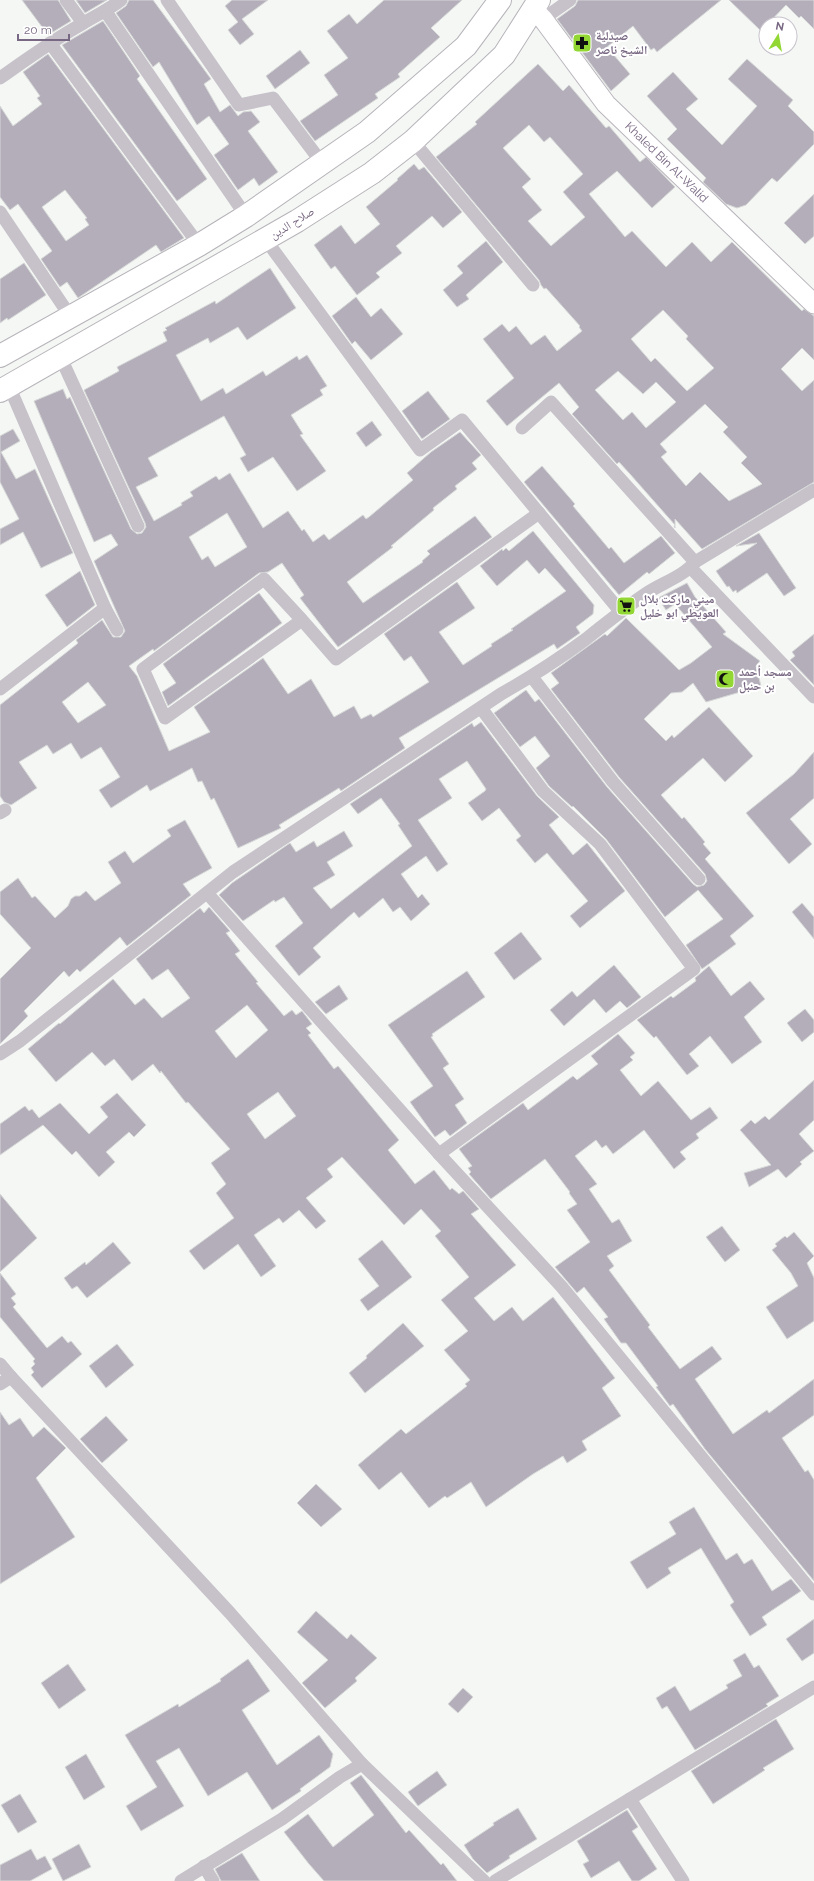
<svg xmlns="http://www.w3.org/2000/svg" width="814" height="1881" font-family="Raleway,'Noto Naskh Arabic',sans-serif">
	<rect width="100%" height="100%" fill="#f4f7f4"/>
	<g fill="#b4aeba" stroke="#d6d8d7" fill-rule="evenodd">
		<polygon points="22,0 58,0 71,21 48,35"/>
		<polygon points="76,0 107,0 85,13"/>
		<polygon points="129,0 153,0 211,79 204,84 220,112 230,105 238,116 243,112 251,111 260,122 248,131 278,172 259,186 254,178 238,190 214,155 229,144 209,116 197,125 159,62 153,67 116,13 126,6"/>
		<polygon points="232,0 268,0 242,19 254,34 240,45 228,30 238,22 225,6"/>
		<polygon points="384,0 462,0 431,28 440,37 398,74 400,77 375,94 378,98 315,141 300,121 338,95 324,75 348,58 327,31 349,14 357,24"/>
		<polygon points="578,0 721,0 657,52 654,48 651,50 633,26 607,47 630,74 611,91 557,19 575,6"/>
		<polygon points="729,0 814,0 814,29 801,16 799,18 786,5 761,31"/>
		<polygon points="103,21 140,76 137,79 207,179 177,201 62,45"/>
		<polygon points="300,50 310,63 275,89 266,76"/>
		<path d="M48,54l136,184 -23,14 -5,-7 -78,53 -11,-16 -7,5 -19,-28 11,-8 -34,-47 -8,6 -10,-13v-91l13,20 29,-22 -5,-6 3,-2 -17,-24zM65,190l22,28 -2,1 4,6 -23,16 -24,-34z"/>
		<polygon points="747,59 793,100 788,106 814,132 814,144 777,182 772,178 746,205 737,208 726,204 703,182 706,178 667,139 677,129 647,96 673,72 698,99 686,109 722,145 757,106 728,79"/>
		<path d="M538,64l25,27 6,-6 37,43 3,-2 31,36 6,-5 29,30 -23,21 -35,-37 -28,23 36,43 7,-6 34,36 26,-25 19,20 21,-20 70,69 2,-2 10,7v44l-12,-12 -21,21 21,22 12,-11v102l-112,67 -27,-30v9l-1,-2 1,-1 -45,-51 -11,-12 -2,2 -45,-50 7,-7 -20,-24 -52,43 -21,-25 28,-23 -31,-39 19,-15 7,8 7,-6 15,19 14,-10 12,16 25,-20 -3,-4 1,-1 -34,-38 -2,1 -3,-4 -2,-5 -103,-123 41,-33 -2,-2zM529,125l15,17 6,-5 33,37 -20,18 22,25 -34,29 -23,-25 14,-11 -20,-23 9,-8 -28,-31zM663,310l25,26 -2,3 28,29 -27,23 -32,-33 -4,4 -20,-23zM618,371l25,23 13,-12 20,20 -30,26 -14,-16 -9,8 -28,-30zM705,404l23,23 -5,5 24,25 -6,6 21,21 -33,17 -29,-29 -14,14 -25,-29 6,-5 -7,-8z"/>
		<polygon points="414,164 419,170 424,167 462,212 443,228 432,216 396,246 402,253 376,273 380,277 357,295 335,266 331,269 314,245 341,225 355,244 380,224 366,207 398,180 397,179"/>
		<polygon points="814,194 814,236 805,244 784,223"/>
		<polygon points="486,241 503,262 466,295 469,299 457,307 443,290 463,273 457,266"/>
		<polygon points="24,263 46,295 8,320 7,318 0,323 0,279"/>
		<path d="M270,268l26,40 -49,32 -9,-13 -28,16 -2,-5 -32,17 25,46 22,-13 3,6 37,-23 3,5 31,-20 2,4 8,-5 20,31 -7,4 3,5 -32,20 12,19 -3,1 26,36 -29,20 -24,-34 -25,15 -8,-14 6,-3 -22,-39 -76,42 10,18 -22,11 18,34 28,-16 -1,-2 12,-7 -3,-4 26,-16 3,4 11,-7 33,55 25,-17 14,20 2,-2 9,13 11,-8 5,6 34,-25 3,4 3,-2 44,-37 -6,-7 24,-21 29,-20 21,23 -9,8 5,6 -22,17 2,3 -24,19 1,2 -43,36 2,1 -46,35 16,21 60,-41 -1,-1 8,-7 -3,-3 48,-35 17,21 -154,110 -38,-49 4,-3 -22,-32 -14,9 -9,1 -105,78 -1,-2 -24,17 8,10 32,75 41,-19 -16,-25 69,-49 25,36 23,-15 23,38 20,-11 7,13 10,-5 2,3 56,-35 -18,-26 -7,5 -20,-27 73,-52 18,26 -36,24 24,33 29,-19 -1,-2 22,-14 -2,-1 55,-38 -21,-23 -6,6 -12,-14 -30,26 -17,-20 22,-17 1,2 3,-3 3,3 24,-20 61,74 -1,9 -17,13 4,6 -23,16 -3,-5 -155,94 6,10 -64,43 -2,-3 -60,37 2,3 -43,20 -24,-50 -3,2 -9,-19 -4,1 -6,-14 -42,23 -3,-6 -36,23 -12,-18 21,-13 -19,-30 -20,12 -10,-16 -18,11 -6,-9 -28,17 18,26 -26,17 -7,-3 -4,-6v-91l77,-61 1,-1 -2,-3 26,-20 11,17h8l4,-6 -31,-70 24,-16 -7,-11 -17,8 -60,-141 29,-12 4,10 3,-2 61,132 6,5 5,-1 4,-6 -1,-4 -61,-133 35,-19 -2,-4 50,-26 -4,-9 4,-2 -2,-2 50,-27 1,3zM227,513l20,34 -32,20 -7,-11 -6,4 -13,-23zM88,682l18,23 -28,18 -16,-21z"/>
		<polygon points="356,297 371,317 381,308 403,334 371,360 355,341 352,344 332,316"/>
		<polygon points="428,391 450,419 422,439 402,411"/>
		<polygon points="372,421 382,435 366,447 356,433"/>
		<polygon points="13,429 20,441 1,452 16,479 35,469 73,553 41,568 23,532 0,545 0,529 19,519 0,482 0,436"/>
		<polygon points="542,466 575,504 573,506 609,549 611,547 624,563 661,536 675,553 649,574 647,572 619,595 524,482"/>
		<polygon points="759,533 796,588 784,596 767,573 737,593 736,590 733,592 729,586 727,587 716,571 757,543 736,546"/>
		<polygon points="80,571 95,605 67,627 45,595"/>
		<polygon points="687,583 695,597 726,632 723,634 760,661 756,666 761,686 706,702 693,683 682,692 671,693 644,719 666,741 672,735 674,738 709,707 753,756 725,782 703,758 661,795 682,819 684,817 705,842 703,844 711,853 705,859 754,916 730,936 736,944 702,969 686,945 723,919 698,890 665,917 606,839 573,806 572,807 549,786 536,768 550,756 535,736 520,747 494,713 526,690 535,702 539,699 607,787 693,884 697,887 704,885 707,881 705,874 619,777 551,689 559,683 551,673 605,634 607,636 626,618 679,670 691,663 712,647 675,604 666,610 658,598"/>
		<polygon points="259,593 282,623 168,706 162,692 176,683 163,664"/>
		<polygon points="814,634 814,685 790,660 795,656 792,652"/>
		<polygon points="481,722 537,796 559,817 549,825 573,855 587,843 625,891 580,928 570,916 588,901 547,853 535,863 516,840 521,836 499,808 482,821 468,803 485,791 486,789 467,761 439,779 452,798 418,820 448,864 437,872 426,856 401,874 418,898 422,894 430,904 411,921 400,907 393,912 383,898 359,918 354,912 313,948 321,957 299,976 275,946 303,923 284,897 275,902 274,900 243,921 219,895 232,883 290,843 296,852 314,841 317,847 344,831 353,846 327,862 335,875 313,888 331,909 412,846 398,825 400,824 381,798 358,814 350,804 472,723 474,727"/>
		<polygon points="814,752 814,798 790,819 812,844 789,864 746,813 794,774"/>
		<polygon points="185,820 212,868 183,884 191,895 127,946 120,937 80,972 77,969 69,977 64,971 24,1011 28,1016 0,1044 0,979 31,948 0,914 0,892 18,878 32,898 35,896 55,918 68,906 71,899 75,896 80,896 86,891 95,901 121,883 108,862 125,851 133,863 171,836 167,830"/>
		<polygon points="802,903 814,917 814,939 792,912"/>
		<path d="M209,907l21,24 -4,2 14,18 -5,3 23,28 -2,1 28,33 8,-6 4,5 6,-4 10,13 -6,4 5,5 -3,2 26,34 4,-3 61,74 -11,10 27,34 19,-14 16,20 2,-2 7,6 4,-3 16,18 -8,5 45,51 -42,33 20,23 18,-14 11,14 30,-24 62,81 -13,10 19,28 -39,25 5,9 -20,13 -4,-7 -30,18 -47,33 -15,-25 -24,16 -2,-2 -16,12 -28,-36 -22,18 -21,-25 43,-36 5,5 61,-48 -2,-2 5,-4 -26,-30 24,-19 -27,-31 28,-23 -34,-41 6,-5 -20,-22 -17,16 -62,-68 -15,12 6,8 -27,21 20,23 -10,8 -17,-19 -16,13 -4,-5 -25,17 22,31 -15,11 -23,-33 -34,26 -15,-19 45,-33 -18,-25 10,-9 -15,-21 19,-14 -42,-47 -2,1 -25,-32 -1,2 -7,-9 -21,17 -18,-22 -9,7 -13,-14 -36,30 -28,-33 31,-26 1,1 53,-45 22,26 9,-7 18,20 28,-20 -22,-29 -16,11 -16,-21 64,-51 4,5zM247,1005l21,25 -32,28 -21,-27zM278,1092l18,24 -31,23 -18,-25z"/>
		<polygon points="521,932 542,959 514,980 494,953"/>
		<polygon points="614,965 641,997 627,1008 620,1001 606,1013 594,999 564,1026 550,1010 572,991 577,997"/>
		<polygon points="709,966 731,996 750,981 765,999 744,1017 762,1042 732,1064 710,1036 689,1054 699,1066 687,1075 656,1036 654,1038 637,1020 671,996 673,998 696,981 695,978"/>
		<polygon points="467,971 485,997 432,1034 433,1036 431,1037 449,1064 443,1068 464,1099 455,1105 467,1123 450,1136 445,1130 435,1137 410,1102 433,1086 388,1025"/>
		<polygon points="339,985 348,999 326,1014 315,1002"/>
		<polygon points="805,1009 814,1020 814,1032 802,1042 787,1023"/>
		<polygon points="618,1034 635,1053 630,1057 633,1060 620,1070 641,1096 658,1081 691,1120 710,1107 718,1118 696,1134 699,1138 680,1152 686,1159 674,1169 644,1130 613,1154 606,1145 602,1148 596,1140 575,1156 597,1184 589,1189 612,1223 619,1219 632,1241 607,1256 614,1266 609,1270 650,1325 648,1327 680,1369 712,1346 722,1359 695,1379 733,1434 767,1410 769,1413 814,1379 814,1415 782,1438 805,1472 808,1470 814,1480 814,1581 705,1449 673,1404 670,1406 656,1387 658,1386 626,1343 621,1343 604,1319 608,1317 584,1287 577,1293 555,1267 590,1242 567,1210 577,1204 569,1193 570,1192 545,1159 491,1199 469,1174 471,1172 468,1168 472,1166 459,1149 523,1103 528,1110 573,1076 577,1080 598,1064 591,1056"/>
		<polygon points="814,1080 814,1120 799,1134 814,1151 800,1162 802,1164 786,1178 778,1169 749,1187 744,1173 771,1165 740,1130 751,1120 755,1124 765,1116 769,1120"/>
		<polygon points="117,1093 146,1125 134,1137 129,1132 106,1152 115,1162 99,1177 76,1151 72,1155 43,1125 0,1155 0,1124 25,1106 29,1111 32,1109 39,1118 60,1103 89,1134 108,1117 100,1107"/>
		<polygon points="0,1194 37,1238 0,1272"/>
		<polygon points="722,1226 740,1250 725,1262 706,1237"/>
		<polygon points="794,1232 814,1256 807,1263 814,1278 814,1321 787,1339 766,1307 798,1286 791,1273 772,1250 777,1246 775,1244 785,1236 787,1238"/>
		<polygon points="382,1240 412,1277 368,1311 360,1300 379,1286 358,1259"/>
		<polygon points="113,1242 131,1263 87,1298 77,1286 72,1289 64,1278 85,1262 86,1265"/>
		<polygon points="0,1273 16,1294 11,1298 16,1304 13,1307 47,1348 62,1336 68,1343 71,1341 82,1354 42,1388 31,1375 34,1372 31,1368 35,1364 33,1361 35,1359 0,1317"/>
		<polygon points="403,1323 424,1346 365,1393 349,1373 367,1358 366,1356"/>
		<polygon points="117,1344 134,1365 106,1388 89,1366"/>
		<polygon points="0,1412 9,1425 20,1418 33,1437 44,1427 66,1448 36,1478 75,1537 0,1584"/>
		<polygon points="106,1416 128,1440 102,1463 80,1439"/>
		<polygon points="316,1484 342,1509 321,1527 297,1503"/>
		<polygon points="694,1507 726,1560 737,1553 744,1564 752,1559 772,1591 791,1579 801,1591 762,1617 767,1625 750,1636 730,1605 734,1602 701,1548 668,1568 671,1573 647,1589 630,1562 676,1534 669,1522"/>
		<polygon points="316,1611 347,1639 351,1634 377,1658 355,1678 357,1681 325,1708 302,1683 328,1660 297,1632"/>
		<polygon points="814,1619 814,1653 802,1661 786,1639"/>
		<polygon points="745,1653 754,1668 759,1665 779,1696 766,1704 768,1706 695,1750 667,1706 662,1709 656,1698 675,1686 690,1711 728,1688 726,1685 742,1676 733,1660"/>
		<polygon points="248,1659 270,1691 242,1710 277,1765 319,1735 333,1754 330,1767 300,1789 301,1791 272,1810 247,1772 208,1796 179,1748 156,1761 184,1806 141,1831 126,1806 157,1787 125,1735 178,1704 179,1707 221,1681 220,1679"/>
		<polygon points="68,1664 86,1690 59,1709 41,1683"/>
		<polygon points="463,1688 473,1697 458,1713 448,1704"/>
		<polygon points="776,1719 794,1749 763,1768 765,1770 713,1804 691,1771"/>
		<polygon points="86,1754 105,1787 84,1800 65,1767"/>
		<polygon points="437,1771 447,1785 418,1806 408,1792"/>
		<polygon points="361,1775 406,1833 409,1830 441,1865 443,1863 457,1881 324,1881 309,1864 284,1832 308,1814 333,1847 374,1815 350,1783"/>
		<polygon points="20,1794 37,1822 18,1833 1,1805"/>
		<polygon points="518,1808 537,1839 509,1856 510,1858 487,1873 473,1859 464,1845 494,1825 493,1823"/>
		<polygon points="627,1810 638,1827 632,1831 657,1869 639,1881 632,1881 619,1861 591,1878 583,1864 589,1861 577,1841"/>
		<polygon points="79,1844 91,1867 63,1881 52,1859"/>
		<polygon points="31,1849 37,1860 45,1856 52,1869 30,1881 0,1881 0,1865"/>
		<polygon points="242,1853 260,1881 221,1881 215,1869"/>
	</g>
	<g fill="none" stroke-linecap="round" stroke-linejoin="round">
		<g stroke="#bab5bd" stroke-width="21">
			<g id="secondary">
				<path id="s1" d="M533,9l10,10 63,85 208,200"/>
			</g>
		</g>
		<g stroke="#b7b3ba" stroke-width="24">
			<g id="highway">
				<polyline points="0,356 199,245 246,216 367,132 466,46 500,0"/>
				<polyline points="0,391 297,221 372,173 413,141 504,55 539,0"/>
			</g>
		</g>
		<g stroke="#c7c2c9" stroke-width="13">
			<polyline points="66,0 83,23"/>
			<polyline points="167,0 239,105 273,98 322,163"/>
			<polyline points="106,12 246,216"/>
			<polyline points="543,19 570,0"/>
			<polyline points="50,43 199,245"/>
			<path d="M0,78c27,-19 53,-38 82,-54 13,-8 26,-14 39,-24"/>
			<polyline points="413,141 533,285"/>
			<polyline points="0,212 70,316"/>
			<polyline points="266,240 420,450 462,420 620,611"/>
			<polyline points="60,356 138,526"/>
			<polyline points="9,386 105,608 117,630"/>
			<polyline points="522,428 551,402 695,562 814,490"/>
			<polyline points="691,568 814,697"/>
			<polyline points="302,620 264,579 143,669 165,718 302,620 336,659 539,513"/>
			<polyline points="532,677 613,782 699,879"/>
			<polyline points="0,689 105,608"/>
			<polyline points="0,813 5,810"/>
			<polyline points="207,893 439,1154 561,1286 814,1594"/>
			<path d="M0,1054l20,-13 213,-169 268,-178c30,-17 58,-35 85,-55 20,-16 40,-32 61,-46 15,-10 37,-17 48,-31"/>
			<polyline points="439,1154 694,969 600,844 543,791 481,708"/>
			<polyline points="0,1364 11,1377 0,1384"/>
			<polyline points="11,1377 230,1613 362,1764 484,1881"/>
			<polyline points="630,1799 683,1881"/>
			<polyline points="204,1866 213,1881"/>
			<polyline points="181,1881 282,1819 340,1777 362,1764"/>
			<polyline points="495,1881 814,1687"/>
		</g>
		<use href="#secondary" stroke="#fff" stroke-width="19"/>
		<use href="#highway" stroke="#fff" stroke-width="22"/>
	</g>
	<defs>
		<g id="pharmacy-square" transform="scale(1)"><rect x="-9" y="-9" width="18" height="18" rx="4" fill="#92d733" stroke="#fff"/><path d="M-2-6h4v4h4v4h-4v4h-4v-4h-4v-4h4Z" fill="#111"/></g>
		<g id="supermarket-square" transform="scale(1)"><rect x="-9" y="-9" width="18" height="18" rx="4" fill="#92d733" stroke="#fff"/><path d="M-6-5.5h2.5l.6 2H6L4.5 2H-2.5L-4.4-4H-6ZM-1.5 3.2a1.3 1.3 0 1 0 .1 0ZM3 3.2a1.3 1.3 0 1 0 .1 0Z" fill="#111"/></g>
		<g id="mosque-square" transform="scale(1)"><rect x="-9" y="-9" width="18" height="18" rx="4" fill="#92d733" stroke="#fff"/><path d="M3.5-4.9A6 6 0 1 0 3.5 4.9A5 5 0 1 1 3.5-4.9Z" fill="#111"/></g>
	</defs>
	<g fill-rule="evenodd">
		<use href="#pharmacy-square" x="582" y="43"/>
		<use href="#supermarket-square" x="626" y="606"/>
		<use href="#mosque-square" x="725" y="679"/>
	</g>
	<g text-anchor="middle" stroke-width="4" stroke-linejoin="round" paint-order="stroke">
		<g font-size="12" font-weight="bold" fill="#796883" stroke="#fff" text-anchor="start">
			<text x="596" y="40">صيدلية<tspan x="596" dy="14">الشيخ ناصر</tspan></text>
			<text x="640" y="603">ميني ماركت بلال<tspan x="640" dy="14">العويطي ابو خليل</tspan></text>
			<text x="739" y="676">مسجد أحمد<tspan x="739" dy="14">بن حنبل</tspan></text>
		</g>
		<g font-size="12" fill="#796883" stroke="#fff">
			<text dy="4" stroke="none"><textPath href="#s1" startOffset="204">Khaled Bin Al-Walid</textPath></text>
			<text transform="translate(292 223) rotate(-32)" y="4">صلاح الدين</text>
		</g>
	</g>
	<g transform="translate(778 36) rotate(11)"><circle r="19" fill="#ffffff" stroke="#c9c3cd"/>
	<path d="M0-3L7 15L0 10L-7 15Z" fill="#92d733"/>
	<text y="-6" font-size="11" font-weight="bold" text-anchor="middle" fill="#796883">N</text>
	</g>
	<path d="M18 34v6h51v-6" fill="none" stroke="#796883" stroke-width="2"/>
	<text x="24" y="34" font-size="12" fill="#796883" stroke="#ffffff" stroke-width="3" paint-order="stroke">20 m</text>
</svg>
